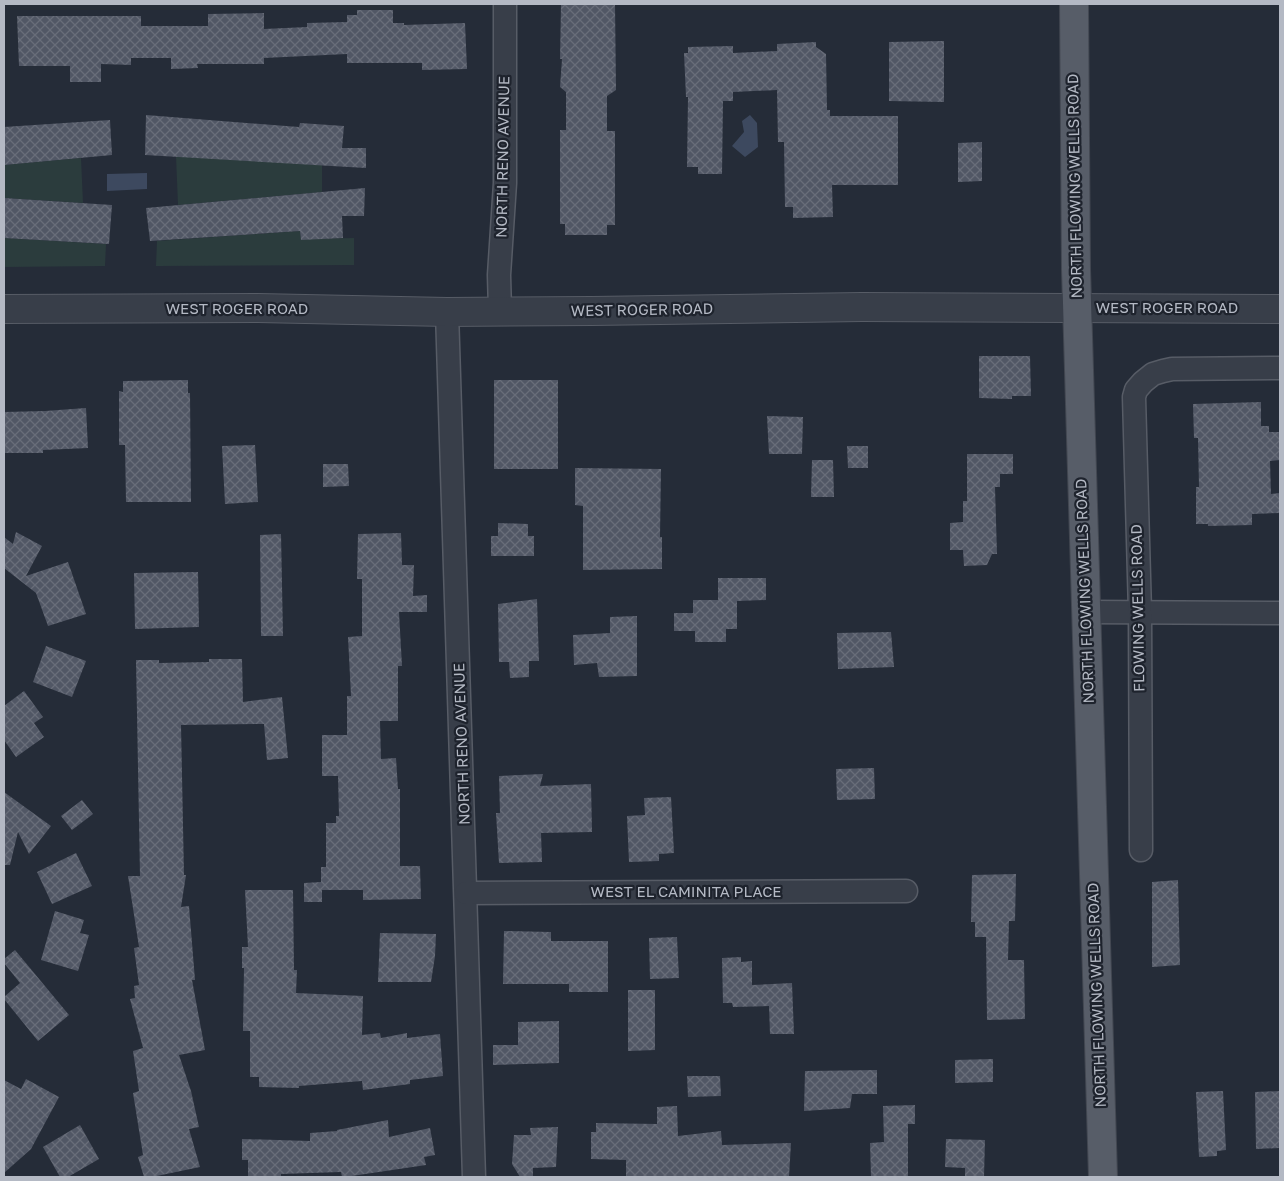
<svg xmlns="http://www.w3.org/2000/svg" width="1284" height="1181" font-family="'Golos Text',sans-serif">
	<defs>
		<pattern id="building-cross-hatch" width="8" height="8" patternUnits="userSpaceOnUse" patternTransform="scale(1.25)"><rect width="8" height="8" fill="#515765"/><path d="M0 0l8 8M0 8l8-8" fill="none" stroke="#686d79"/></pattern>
	</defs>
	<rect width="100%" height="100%" fill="#252c38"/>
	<g fill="#2b3c3d">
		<polygon points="176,156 322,165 322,192 178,205"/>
		<polygon points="81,158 83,203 4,198 4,165"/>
		<polygon points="300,231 301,239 354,238 354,265 156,266 157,241"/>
		<polygon points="4,238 106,244 105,266 4,267"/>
	</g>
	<g fill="#3d495f">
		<polygon points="750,115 757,123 758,147 745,157 732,146 744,132 742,121"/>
		<polygon points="147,173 147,189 107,191 107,174"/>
	</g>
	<g fill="url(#building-cross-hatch)">
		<polygon points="561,4 615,4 616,90 607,96 607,131 615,131 615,225 607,225 607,235 565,235 565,224 560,224 560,130 566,130 566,92 560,87 562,59 560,59"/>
		<polygon points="357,10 393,10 393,23 404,23 404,25 465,23 467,69 422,70 422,63 347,63 347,54 264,58 264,64 197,64 198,68 171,69 171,58 131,58 131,65 101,64 101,82 70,82 70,66 19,66 17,16 141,16 141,26 208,26 208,14 264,13 264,29 307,27 307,23 347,22 347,15 357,15"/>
		<polygon points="944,41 944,102 889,101 889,42"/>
		<polygon points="816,42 816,47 826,54 827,110 830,110 830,116 898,116 898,185 832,185 833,217 793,218 793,207 785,207 784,142 778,142 777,90 733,92 733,101 723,101 722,174 698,174 698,167 687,167 688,97 686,97 684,53 688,53 688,47 733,46 733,53 777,51 777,44"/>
		<polygon points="146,115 299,127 300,123 344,126 342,148 366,148 366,168 145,155"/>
		<polygon points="110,120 112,155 4,165 4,127"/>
		<polygon points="982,142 982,181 958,182 958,143"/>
		<polygon points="365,188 364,216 342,216 343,238 301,240 300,231 150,241 146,208"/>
		<polygon points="4,198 112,205 109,244 4,238"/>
		<polygon points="979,356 1030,356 1031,396 1012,396 1012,399 979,398"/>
		<polygon points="188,380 188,393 190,393 191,502 126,502 125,445 119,445 119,391 123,392 123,381"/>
		<rect x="494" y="380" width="64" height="89"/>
		<polygon points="1261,402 1261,426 1269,426 1269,432 1280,432 1280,460 1270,461 1271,494 1280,493 1280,513 1252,514 1252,525 1208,526 1208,524 1196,524 1196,487 1199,487 1198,438 1194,438 1193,404"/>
		<polygon points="86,408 88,448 43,450 43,453 4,453 4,412 45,411"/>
		<polygon points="767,416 803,417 802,454 769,454"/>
		<polygon points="255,445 258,502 225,504 222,446"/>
		<polygon points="847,446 868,446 868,468 848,468"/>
		<polygon points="967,454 1013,454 1013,474 1000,474 1000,487 995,487 997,554 992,554 987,565 964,566 963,550 950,550 950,523 963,522 963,501 967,501"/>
		<polygon points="812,460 833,460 834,497 811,497"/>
		<polygon points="323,464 348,464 349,486 323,487"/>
		<polygon points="575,468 661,469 660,537 662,537 662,569 583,570 583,506 575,505"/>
		<polygon points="498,523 528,524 528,536 534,536 534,556 491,556 491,536 498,536"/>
		<polygon points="16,532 42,546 26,576 68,562 86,614 48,626 36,593 4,568 4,537 13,544"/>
		<polygon points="401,533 402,565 414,565 413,596 427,595 427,612 399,612 402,666 398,666 398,721 380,721 381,759 396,758 398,789 400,789 400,866 420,866 421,899 363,900 363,890 322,890 322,902 304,902 304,883 321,882 321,867 326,867 326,823 336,823 336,816 339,816 338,776 322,776 322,735 347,735 347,696 351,696 348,637 362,636 362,579 357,579 358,534"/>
		<polygon points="281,534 283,636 261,636 260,535"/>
		<polygon points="198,572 199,627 135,629 134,573"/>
		<polygon points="718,578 766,578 766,600 737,601 737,629 726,629 726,642 695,642 695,631 674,631 674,613 693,613 693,600 718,600"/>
		<polygon points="537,599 539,661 529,661 529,677 510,678 509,662 499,662 498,604"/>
		<polygon points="637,616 637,676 599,677 597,663 574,665 573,635 610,633 610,617"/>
		<polygon points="891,632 894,667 838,669 837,633"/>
		<polygon points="46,646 86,661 72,697 33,682"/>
		<polygon points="209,659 242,659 243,702 282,697 288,758 267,760 264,724 181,725 184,875 186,875 181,907 189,906 195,980 192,980 205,1050 179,1055 191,1091 199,1127 189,1129 200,1167 152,1177 144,1177 138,1157 143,1155 133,1093 139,1091 133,1051 143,1048 130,999 135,998 134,986 139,985 134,948 139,947 128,876 140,876 136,660 159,660 159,663 209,662"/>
		<polygon points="24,691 43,717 34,723 44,737 16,757 4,740 4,706"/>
		<polygon points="874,768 875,799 837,800 836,769"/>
		<polygon points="543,774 540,786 591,784 592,832 541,833 542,862 499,863 496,813 500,813 499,776"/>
		<polygon points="4,792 51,826 29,854 18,832 10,865 4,865 4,807 5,805"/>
		<polygon points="671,797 674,853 659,854 659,861 629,862 627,816 645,815 644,798"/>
		<polygon points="82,800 93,814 72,830 61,816"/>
		<polygon points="76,853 92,886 52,904 37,872"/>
		<polygon points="1016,874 1015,921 1009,921 1008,960 1024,960 1025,1019 987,1020 986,937 975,937 975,922 971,922 972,875"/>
		<polygon points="1178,880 1180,965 1152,967 1152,882"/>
		<polygon points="245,890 293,890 294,970 297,970 296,993 363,996 362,1035 380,1033 381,1038 407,1033 407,1038 440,1034 443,1076 410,1080 410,1084 363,1090 362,1081 299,1086 299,1088 259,1087 259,1077 250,1077 250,1031 243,1031 244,968 242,968 242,947 248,947"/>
		<polygon points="55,911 84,920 80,933 89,935 78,971 41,960"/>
		<polygon points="504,931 551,932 551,941 608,941 608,992 569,992 569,984 503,984"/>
		<polygon points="380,933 436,934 435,956 431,982 378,982"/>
		<polygon points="677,937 679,978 650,979 649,938"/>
		<polygon points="15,950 69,1015 38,1041 4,999 4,997 20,983 4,963 4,959"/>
		<polygon points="741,957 741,962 752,961 752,985 792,983 794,1034 770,1034 769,1006 733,1007 732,1003 723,1003 722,958"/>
		<polygon points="628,990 655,990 655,1050 628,1051"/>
		<polygon points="559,1021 559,1063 493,1065 493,1045 518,1045 518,1022"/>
		<polygon points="993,1059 993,1082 955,1083 955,1060"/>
		<polygon points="877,1070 877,1094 852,1094 850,1108 804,1111 805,1071"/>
		<polygon points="687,1076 720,1076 721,1096 688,1097"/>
		<polygon points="26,1079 59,1097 31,1149 4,1173 4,1080 21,1089"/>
		<polygon points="1223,1091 1226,1150 1217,1151 1217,1156 1199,1157 1196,1092"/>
		<polygon points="1280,1091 1280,1148 1256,1149 1255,1092"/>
		<polygon points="915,1105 915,1124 908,1124 908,1177 871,1177 870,1143 884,1142 883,1106"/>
		<polygon points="677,1106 678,1136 721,1131 722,1145 791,1143 789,1177 626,1177 626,1160 591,1159 591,1132 596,1132 596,1123 657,1124 657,1107"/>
		<polygon points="388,1120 389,1137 430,1128 435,1155 424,1157 426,1165 345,1177 342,1177 341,1172 281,1174 281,1177 248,1177 248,1160 242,1160 242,1139 310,1141 310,1133 337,1131 337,1130"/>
		<polygon points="80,1125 99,1159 68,1177 60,1177 43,1147"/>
		<polygon points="558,1127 556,1167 533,1168 533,1177 520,1177 512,1164 514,1135 531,1135 530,1128"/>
		<polygon points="946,1139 985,1140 984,1177 965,1177 965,1168 945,1167"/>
	</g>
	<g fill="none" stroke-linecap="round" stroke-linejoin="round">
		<g stroke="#575c66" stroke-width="25">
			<g id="minor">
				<polyline points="500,311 499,275 505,183 505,4"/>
				<polyline points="447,312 474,1177"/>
				<polyline points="1086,612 1280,613"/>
				<polyline points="1141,850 1140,612 1134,397 1136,390 1143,382 1153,374 1163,371 1172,369 1280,368"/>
				<polyline points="466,893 906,891"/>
			</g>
		</g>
		<g stroke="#575c66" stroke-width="30">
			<polyline id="tertiary" points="4,309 258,308 447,312 592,311 862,307 1280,309"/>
		</g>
		<g stroke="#424751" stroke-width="30">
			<polyline id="primary" points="1074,4 1076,269 1103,1177"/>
		</g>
		<use href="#minor" stroke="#383e49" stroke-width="22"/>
		<use href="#tertiary" stroke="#383e49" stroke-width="28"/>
		<use href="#primary" stroke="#575d68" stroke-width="28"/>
	</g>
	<g text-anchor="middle" stroke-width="4.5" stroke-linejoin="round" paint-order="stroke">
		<g font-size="15" fill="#b4b9c4" stroke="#1e232d">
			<text transform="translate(503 157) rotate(-89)" y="5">NORTH RENO AVENUE</text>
			<text transform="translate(1075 186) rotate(-91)" y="5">NORTH FLOWING WELLS ROAD</text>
			<text x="1167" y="313">WEST ROGER ROAD</text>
			<text x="237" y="314">WEST ROGER ROAD</text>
			<text transform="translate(642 310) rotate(-1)" y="5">WEST ROGER ROAD</text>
			<text transform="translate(1085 591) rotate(-92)" y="5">NORTH FLOWING WELLS ROAD</text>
			<text transform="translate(1138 608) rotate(-91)" y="5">FLOWING WELLS ROAD</text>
			<text transform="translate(462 744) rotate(-92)" y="5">NORTH RENO AVENUE</text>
			<text x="686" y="897">WEST EL CAMINITA PLACE</text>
			<text transform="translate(1097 995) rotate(-92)" y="5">NORTH FLOWING WELLS ROAD</text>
		</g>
	</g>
	<rect width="1284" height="1181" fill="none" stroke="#b4b9c4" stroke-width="10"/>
</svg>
